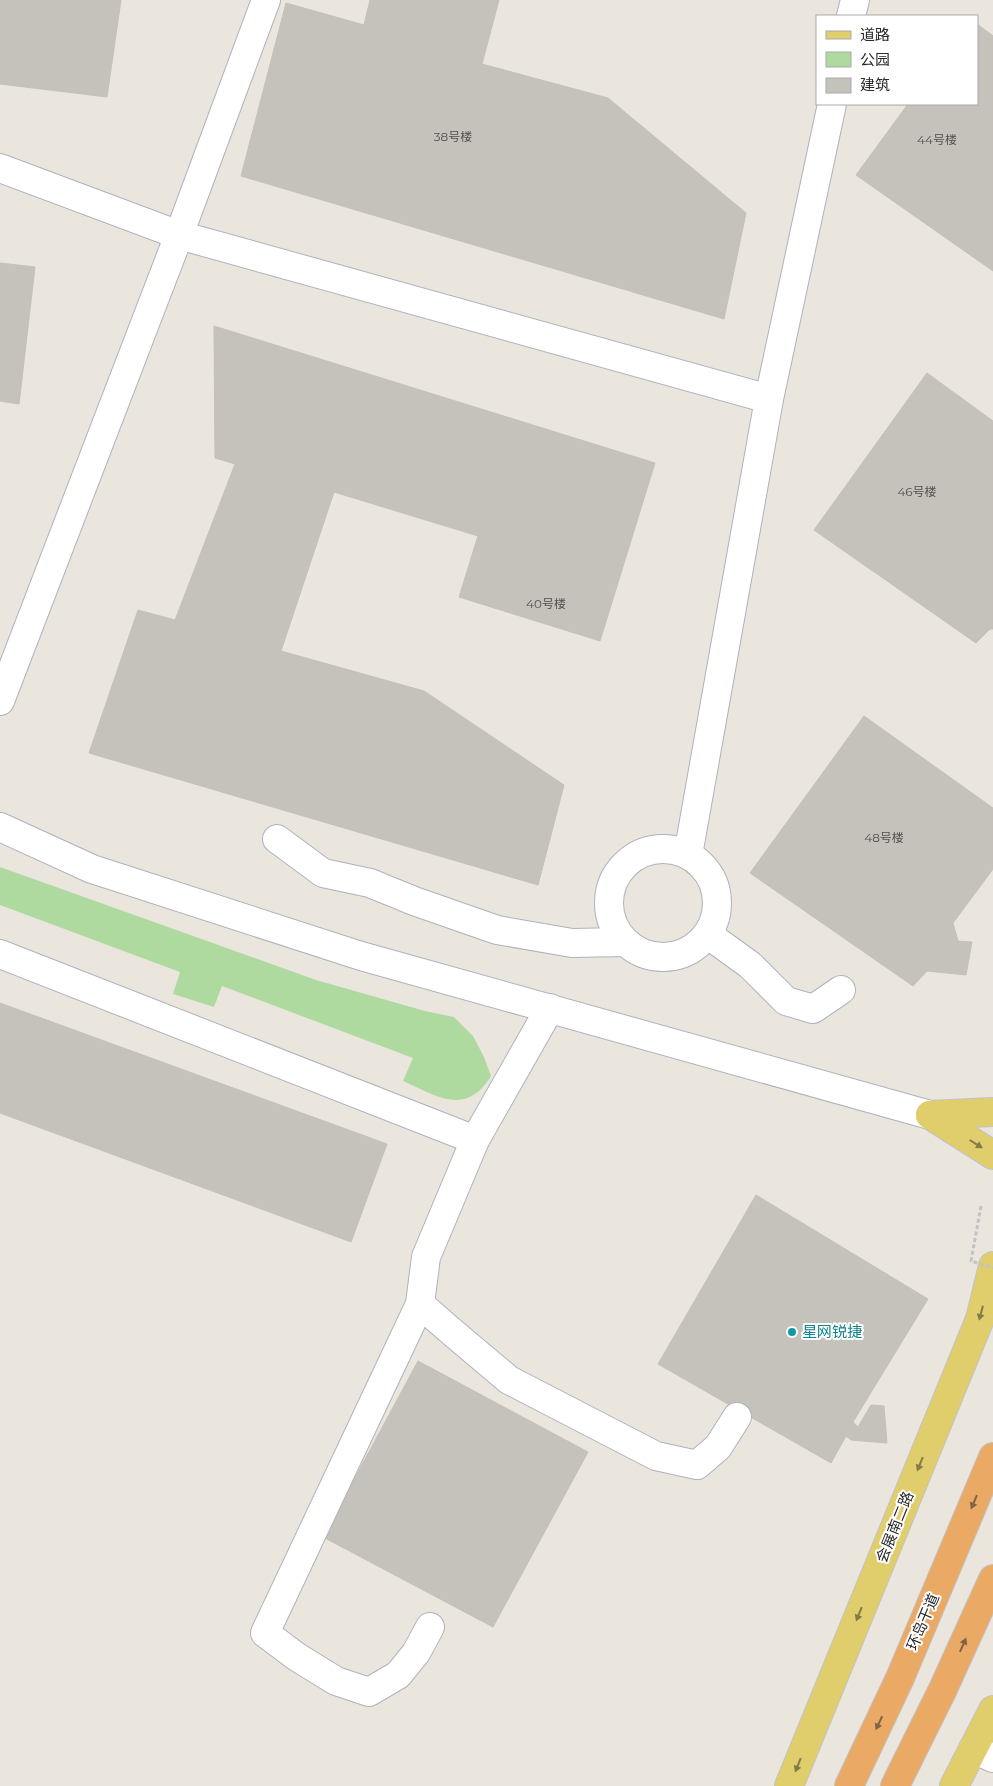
<svg xmlns="http://www.w3.org/2000/svg" width="993" height="1786" font-family="Montserrat,'Noto Sans SC',sans-serif">
	<rect width="100%" height="100%" fill="#eae5dd"/>
	<path fill="#afda9f" d="M0,867l316,113 109,31 29,6 19,19 11,21 7,19c-25,41 -54,20 -88,5l10,-23 -191,-72 -8,21 -41,-13 7,-22 -180,-67z"/>
	<g fill="#c5c2bc" stroke="#c5c1b6">
		<polygon points="0,0 121,0 107,97 0,84"/>
		<polygon points="370,0 499,0 482,64 608,98 746,213 724,319 241,176 286,3 364,25"/>
		<polygon points="977,24 993,36 993,271 856,175 908,104 977,104"/>
		<polygon points="0,263 35,267 19,404 0,401"/>
		<polygon points="214,326 655,463 600,641 459,597 478,536 334,492 281,651 424,691 564,785 538,885 89,753 138,610 175,620 235,464 215,458"/>
		<polygon points="927,373 993,421 993,629 990,629 976,643 814,530"/>
		<polygon points="864,716 993,808 993,869 953,923 958,941 972,942 966,975 927,971 913,986 750,873"/>
		<polygon points="0,1003 387,1144 351,1242 0,1113"/>
		<polygon points="756,1195 928,1299 853,1422 858,1427 871,1405 884,1406 887,1443 851,1440 846,1436 831,1463 658,1364"/>
		<polygon points="418,1361 588,1452 493,1627 323,1537"/>
	</g>
	<g fill="none" stroke-linecap="round" stroke-linejoin="round">
		<g stroke="#b0b2bb" stroke-width="30">
			<g id="minor">
				<polyline points="851,16 855,0"/>
				<polyline points="0,168 179,235 769,399"/>
				<polyline points="0,701 179,235 266,0"/>
				<polyline points="0,827 92,869 361,956 930,1115"/>
				<polyline points="277,839 323,873 370,883 414,901 497,930 572,943 625,942"/>
				<circle cx="663" cy="903" r="54"/>
				<polyline points="688,855 769,399 832,104"/>
				<polyline points="707,934 750,965 786,1001 813,1009 841,990"/>
				<polyline points="0,954 475,1140 550,1008"/>
				<polyline points="475,1140 426,1257 420,1304 452,1332 509,1380 656,1456 697,1465 718,1447 737,1417"/>
				<polyline points="420,1304 265,1633 297,1657 336,1681 369,1692 398,1675 416,1653 430,1627"/>
				<polyline points="973,1749 993,1758"/>
			</g>
		</g>
		<g stroke="#c3c3c3" stroke-width="30">
			<g id="major">
				<polyline points="930,1115 993,1155"/>
				<polyline points="930,1115 993,1112"/>
				<polyline points="789,1786 980,1319 993,1266"/>
				<polyline points="954,1786 993,1710"/>
			</g>
		</g>
		<g stroke="#c3c3c3" stroke-width="30">
			<g id="highway">
				<polyline points="849,1786 900,1678 993,1457"/>
				<polyline points="895,1786 943,1689 993,1579"/>
			</g>
		</g>
		<use href="#minor" stroke="#fff" stroke-width="28"/>
		<use href="#major" stroke="#e0cd6b" stroke-width="28"/>
		<use href="#highway" stroke="#eba966" stroke-width="28"/>
		<polyline stroke="#c3c3c3" stroke-width="3" stroke-dasharray="4 2.5" stroke-linecap="butt" points="981,1206 971,1261 993,1268"/>
	</g>
	<defs><path id="oneway-solid" d="M-6-.8H1V-3.2L6.5 0L1 3.2V.8H-6Z" transform="scale(1.25)"/></defs>
	<g fill="#847b4a">
		<use href="#oneway-solid" transform="translate(976 1144) rotate(32)"/>
		<use href="#oneway-solid" transform="translate(981 1313) rotate(105)"/>
		<use href="#oneway-solid" transform="translate(920 1464) rotate(112)"/>
		<use href="#oneway-solid" transform="translate(859 1614) rotate(112)"/>
		<use href="#oneway-solid" transform="translate(798 1765) rotate(112)"/>
	</g>
	<g fill="#806344">
		<use href="#oneway-solid" transform="translate(974 1502) rotate(113)"/>
		<use href="#oneway-solid" transform="translate(963 1645) rotate(-66)"/>
		<use href="#oneway-solid" transform="translate(879 1723) rotate(115)"/>
	</g>
	<circle fill="#0f9aa8" stroke="#fff" stroke-width="2" cx="792" cy="1332" r="5"/>
	<g text-anchor="middle" stroke-width="4" stroke-linejoin="round" paint-order="stroke">
		<g font-size="12" fill="#504f4e">
			<text x="453" y="141">38号楼</text>
			<text x="937" y="144">44号楼</text>
			<text x="917" y="496">46号楼</text>
			<text x="546" y="608">40号楼</text>
			<text x="884" y="842">48号楼</text>
		</g>
		<g font-size="15" fill="#0d838f" stroke="#fff" text-anchor="start">
			<text x="802" y="1337">星网锐捷</text>
		</g>
		<g font-size="15" fill="#292929" stroke="#fff">
			<text transform="translate(895 1527) rotate(-68)" y="5">会展南二路</text>
			<text transform="translate(923 1622) rotate(-67)" y="5">环岛干道</text>
		</g>
	</g>
	<rect x="816" y="15" width="162" height="90" fill="#ffffff" stroke="#a9a9a9"/>
	<rect x="826" y="31" width="25" height="8" fill="#e0cd6b" stroke="#a9a9a9"/>
	<text x="860" y="40" font-size="15" fill="#292929">道路</text>
	<rect x="826" y="52" width="25" height="15" fill="#afda9f" stroke="#a9a9a9"/>
	<text x="860" y="65" font-size="15" fill="#292929">公园</text>
	<rect x="826" y="78" width="25" height="15" fill="#c5c2bc" stroke="#a9a9a9"/>
	<text x="860" y="90" font-size="15" fill="#292929">建筑</text>
</svg>
